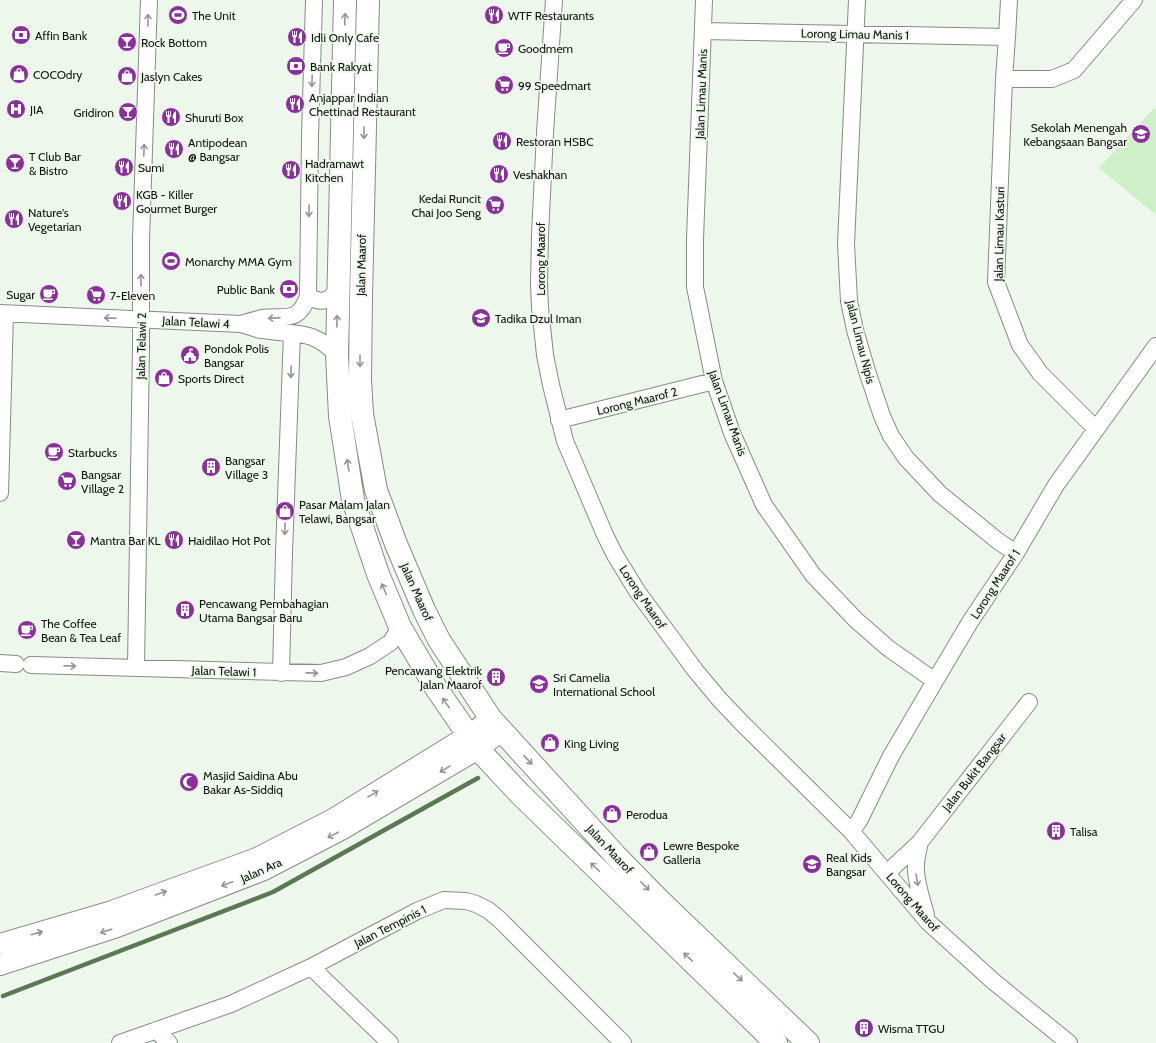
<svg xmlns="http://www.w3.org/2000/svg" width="1156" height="1043" font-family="Cabin,sans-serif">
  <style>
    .green { fill: #ceefc8 }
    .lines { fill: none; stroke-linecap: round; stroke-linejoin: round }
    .stream { stroke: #5a7853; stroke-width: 4.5 }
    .minor-casing { stroke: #848d82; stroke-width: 18 }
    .tertiary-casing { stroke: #848d82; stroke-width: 22 }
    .secondary-casing { stroke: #848d82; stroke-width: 24 }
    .minor { stroke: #fff; stroke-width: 16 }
    .tertiary { stroke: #fff; stroke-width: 20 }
    .secondary { stroke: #fff; stroke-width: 22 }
    .oneway { stroke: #949593 }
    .labels { text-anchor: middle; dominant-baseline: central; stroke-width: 3.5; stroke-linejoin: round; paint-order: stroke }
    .poi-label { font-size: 12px; fill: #111410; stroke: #eef7ec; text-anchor: start }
    .street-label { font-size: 12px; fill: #111410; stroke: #eef7ec }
  </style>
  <rect width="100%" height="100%" fill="#eef7ec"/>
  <!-- green -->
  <path class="green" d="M1156 106V215L1099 168Z"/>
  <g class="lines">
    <!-- stream -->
    <path class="stream" d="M3 996 273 892 478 778"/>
    <!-- minor casing -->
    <g class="minor-casing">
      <path id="minor" d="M554 0 545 133 540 235 539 284 540 307 545 355 551 385 565 441 605 535 615 555 637 591 695 670 720 700 742 723 851 831 928 922 993 981 1069 1043
        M704 0 695 239V287L714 381 732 433 764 505 813 575 856 620 888 648 935 681
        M857 0 846 244 849 301 855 330 867 371 882 416 891 436 906 458 940 494 998 541 1016 553
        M1009 0 1007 37 1004 79 996 282 1020 345 1040 373 1096 429
        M703 31 1007 37
        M1004 79H1052L1074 70 1134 0
        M308 296C321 304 330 302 338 288
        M0 313 241 324C248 326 255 329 262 330 294 336 311 327 337 355
        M241 324C248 322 255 320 262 318 286 315 298 324 308 296L310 136 314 0
        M559 420 714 381
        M0 493 5 314
        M0 663 16 664
        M31 665 321 673 346 667 370 656 391 642 400 627
        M136 668 141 347V240L149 0
        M281 673 284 553 292 333
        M851 831 859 821 891 756 935 681 970 622 1016 553 1056 485 1156 346
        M920 842C918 851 915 861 916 871 917 886 922 900 926 915
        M887 873 920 842 1029 702
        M311 967 390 1043
        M156 1030 169 1043
        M120 1043 231 1004 311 967 417 911 444 900 466 901 476 904 488 910 499 919 623 1043"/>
    </g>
    <!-- tertiary casing -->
    <g class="tertiary-casing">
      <path id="tertiary" d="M0 944 112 911 257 858 333 819 469 735 491 719
        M0 965 117 927 264 870 341 830 478 749 501 731"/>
    </g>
    <!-- secondary casing -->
    <g class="secondary-casing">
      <path id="secondary" d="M345 0 337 355 340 416 353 500 378 574 400 627 436 688 478 749 520 794 776 1043
        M368 0 361 296 360 380 362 414 376 490 396 544 424 610 439 640 491 719 617 857 658 899 808 1043"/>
    </g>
    <!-- minor -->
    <use href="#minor" class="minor"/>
    <!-- tertiary -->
    <use href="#tertiary" class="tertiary"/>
    <!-- secondary -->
    <use href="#secondary" class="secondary"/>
  </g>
  <!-- one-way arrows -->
  <defs><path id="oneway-shaft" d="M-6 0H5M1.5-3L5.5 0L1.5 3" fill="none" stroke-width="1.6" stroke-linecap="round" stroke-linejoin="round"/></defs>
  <g class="oneway">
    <use href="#oneway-shaft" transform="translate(345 19) rotate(-88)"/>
    <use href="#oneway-shaft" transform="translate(148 20) rotate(-88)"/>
    <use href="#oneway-shaft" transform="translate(312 81) rotate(92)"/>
    <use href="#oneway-shaft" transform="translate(364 133) rotate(91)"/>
    <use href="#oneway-shaft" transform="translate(144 150) rotate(-88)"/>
    <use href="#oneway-shaft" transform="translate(309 211) rotate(91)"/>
    <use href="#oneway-shaft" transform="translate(141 280) rotate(-91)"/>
    <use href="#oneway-shaft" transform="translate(110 318) rotate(-178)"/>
    <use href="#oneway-shaft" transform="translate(274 318) rotate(176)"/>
    <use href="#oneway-shaft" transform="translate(337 321) rotate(-89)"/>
    <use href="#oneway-shaft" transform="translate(360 361) rotate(90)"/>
    <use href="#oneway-shaft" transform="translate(291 372) rotate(92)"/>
    <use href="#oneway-shaft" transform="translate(348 465) rotate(-99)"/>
    <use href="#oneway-shaft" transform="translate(285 529) rotate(92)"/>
    <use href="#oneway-shaft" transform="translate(384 589) rotate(-113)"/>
    <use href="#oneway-shaft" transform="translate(70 666) rotate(2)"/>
    <use href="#oneway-shaft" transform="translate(312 673) rotate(1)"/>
    <use href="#oneway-shaft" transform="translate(446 703) rotate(-125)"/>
    <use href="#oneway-shaft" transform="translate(528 760) rotate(47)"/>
    <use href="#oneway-shaft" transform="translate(445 769) rotate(149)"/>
    <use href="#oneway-shaft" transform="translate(373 794) rotate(-32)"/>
    <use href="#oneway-shaft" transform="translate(333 835) rotate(152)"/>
    <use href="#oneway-shaft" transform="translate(595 867) rotate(-136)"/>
    <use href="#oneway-shaft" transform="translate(917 880) rotate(81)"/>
    <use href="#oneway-shaft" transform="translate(227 884) rotate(159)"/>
    <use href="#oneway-shaft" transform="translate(645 886) rotate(46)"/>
    <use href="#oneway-shaft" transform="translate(161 893) rotate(-20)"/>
    <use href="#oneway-shaft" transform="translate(106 931) rotate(162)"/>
    <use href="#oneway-shaft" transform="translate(37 933) rotate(-16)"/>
    <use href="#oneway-shaft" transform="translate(688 957) rotate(-136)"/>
    <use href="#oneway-shaft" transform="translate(738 977) rotate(43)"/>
  </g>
  <!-- icons -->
  <defs>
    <g id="stadium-disc" transform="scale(1)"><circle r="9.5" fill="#8a309c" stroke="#eef7ec"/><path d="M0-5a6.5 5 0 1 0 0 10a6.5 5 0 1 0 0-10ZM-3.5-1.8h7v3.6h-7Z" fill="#fff"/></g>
    <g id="restaurant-disc" transform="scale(1)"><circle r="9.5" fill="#8a309c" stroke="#eef7ec"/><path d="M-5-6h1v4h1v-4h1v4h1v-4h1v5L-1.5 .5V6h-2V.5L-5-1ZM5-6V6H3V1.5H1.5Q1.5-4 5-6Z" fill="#fff"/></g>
    <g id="bank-disc" transform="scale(1)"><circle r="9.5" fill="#8a309c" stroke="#eef7ec"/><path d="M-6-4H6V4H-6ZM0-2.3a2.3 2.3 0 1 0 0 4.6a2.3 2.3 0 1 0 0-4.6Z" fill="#fff"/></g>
    <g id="bar-disc" transform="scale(1)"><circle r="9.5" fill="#8a309c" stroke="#eef7ec"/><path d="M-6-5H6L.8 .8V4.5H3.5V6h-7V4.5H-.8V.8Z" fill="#fff"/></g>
    <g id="cafe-disc" transform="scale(1)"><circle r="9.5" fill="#8a309c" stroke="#eef7ec"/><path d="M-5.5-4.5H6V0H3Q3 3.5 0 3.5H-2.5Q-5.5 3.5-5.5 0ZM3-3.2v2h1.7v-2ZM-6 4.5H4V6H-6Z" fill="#fff"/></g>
    <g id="shop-disc" transform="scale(1)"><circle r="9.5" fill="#8a309c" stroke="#eef7ec"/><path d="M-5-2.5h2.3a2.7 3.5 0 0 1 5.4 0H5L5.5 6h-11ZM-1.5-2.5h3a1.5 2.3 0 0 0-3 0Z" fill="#fff"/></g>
    <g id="supermarket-disc" transform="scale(1)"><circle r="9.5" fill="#8a309c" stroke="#eef7ec"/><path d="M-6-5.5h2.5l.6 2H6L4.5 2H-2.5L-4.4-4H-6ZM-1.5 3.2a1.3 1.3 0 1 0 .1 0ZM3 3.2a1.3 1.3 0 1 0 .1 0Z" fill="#fff"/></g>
    <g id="hospital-disc" transform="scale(1)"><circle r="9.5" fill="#8a309c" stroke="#eef7ec"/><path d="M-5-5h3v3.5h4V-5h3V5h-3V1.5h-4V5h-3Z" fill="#fff"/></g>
    <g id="school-disc" transform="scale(1)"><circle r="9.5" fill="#8a309c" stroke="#eef7ec"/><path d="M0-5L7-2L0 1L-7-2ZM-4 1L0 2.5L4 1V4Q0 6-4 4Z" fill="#fff"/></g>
    <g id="civic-disc" transform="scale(1)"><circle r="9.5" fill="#8a309c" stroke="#eef7ec"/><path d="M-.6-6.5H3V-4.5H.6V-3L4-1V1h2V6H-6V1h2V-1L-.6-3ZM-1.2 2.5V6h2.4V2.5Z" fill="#fff"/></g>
    <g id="building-disc" transform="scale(1)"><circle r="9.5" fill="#8a309c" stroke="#eef7ec"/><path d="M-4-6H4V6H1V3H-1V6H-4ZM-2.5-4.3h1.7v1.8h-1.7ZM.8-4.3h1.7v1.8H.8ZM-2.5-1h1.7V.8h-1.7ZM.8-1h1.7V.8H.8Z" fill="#fff"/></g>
    <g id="mosque-disc" transform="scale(1)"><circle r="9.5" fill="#8a309c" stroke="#eef7ec"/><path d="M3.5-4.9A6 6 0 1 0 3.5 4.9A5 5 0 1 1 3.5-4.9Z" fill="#fff"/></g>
  </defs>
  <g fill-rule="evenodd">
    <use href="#stadium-disc" x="178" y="15"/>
    <use href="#restaurant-disc" x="494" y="15"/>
    <use href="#bank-disc" x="21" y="35"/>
    <use href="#restaurant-disc" x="297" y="37"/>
    <use href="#bar-disc" x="127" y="42"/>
    <use href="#cafe-disc" x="504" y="48"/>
    <use href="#bank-disc" x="296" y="66"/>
    <use href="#shop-disc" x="19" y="74"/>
    <use href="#shop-disc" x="127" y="76"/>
    <use href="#supermarket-disc" x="504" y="85"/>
    <use href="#restaurant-disc" x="295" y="104"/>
    <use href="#hospital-disc" x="16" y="109"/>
    <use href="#bar-disc" x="128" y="112"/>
    <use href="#restaurant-disc" x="171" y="117"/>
    <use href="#school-disc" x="1141" y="134"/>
    <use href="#restaurant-disc" x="502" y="141"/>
    <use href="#restaurant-disc" x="174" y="149"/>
    <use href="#bar-disc" x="15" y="163"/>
    <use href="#restaurant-disc" x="124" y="167"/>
    <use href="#restaurant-disc" x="291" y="170"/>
    <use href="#restaurant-disc" x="499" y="174"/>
    <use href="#restaurant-disc" x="122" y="201"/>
    <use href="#supermarket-disc" x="495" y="205"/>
    <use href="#restaurant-disc" x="14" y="219"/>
    <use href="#stadium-disc" x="171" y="261"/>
    <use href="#bank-disc" x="289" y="289"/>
    <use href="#cafe-disc" x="49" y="294"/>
    <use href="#supermarket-disc" x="96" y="295"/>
    <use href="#school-disc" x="481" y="318"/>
    <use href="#civic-disc" x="190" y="355"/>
    <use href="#shop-disc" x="164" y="378"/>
    <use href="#cafe-disc" x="54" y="452"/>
    <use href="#building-disc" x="211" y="467"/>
    <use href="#supermarket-disc" x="67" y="481"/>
    <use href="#shop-disc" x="285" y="511"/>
    <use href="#bar-disc" x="76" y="540"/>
    <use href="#restaurant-disc" x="174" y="540"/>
    <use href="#building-disc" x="185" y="610"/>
    <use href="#cafe-disc" x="27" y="630"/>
    <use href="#building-disc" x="496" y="677"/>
    <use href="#school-disc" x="539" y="684"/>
    <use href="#shop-disc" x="550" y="743"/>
    <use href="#mosque-disc" x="189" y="782"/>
    <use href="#shop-disc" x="612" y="814"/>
    <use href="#building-disc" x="1056" y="831"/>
    <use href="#shop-disc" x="649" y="852"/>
    <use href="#school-disc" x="812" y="864"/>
    <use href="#building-disc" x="864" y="1028"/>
  </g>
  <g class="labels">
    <!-- poi labels -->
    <g class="poi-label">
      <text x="192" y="15">The Unit</text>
      <text x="508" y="15">WTF Restaurants</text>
      <text x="35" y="35">Affin Bank</text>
      <text x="311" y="37">Idli Only Cafe</text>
      <text x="141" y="42">Rock Bottom</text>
      <text x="518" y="48">Goodmem</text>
      <text x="310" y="66">Bank Rakyat</text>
      <text x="33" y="74">COCOdry</text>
      <text x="141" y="76">Jaslyn Cakes</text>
      <text x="518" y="85">99 Speedmart</text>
      <text x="309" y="97">Anjappar Indian<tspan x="309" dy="14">Chettinad Restaurant</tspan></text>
      <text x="30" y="109">JIA</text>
      <text x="114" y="112" text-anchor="end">Gridiron</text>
      <text x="185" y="117">Shuruti Box</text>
      <text x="1127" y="127" text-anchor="end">Sekolah Menengah<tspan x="1127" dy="14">Kebangsaan Bangsar</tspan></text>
      <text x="516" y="141">Restoran HSBC</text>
      <text x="188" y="142">Antipodean<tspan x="188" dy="14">@ Bangsar</tspan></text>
      <text x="29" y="156">T Club Bar<tspan x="29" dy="14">&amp; Bistro</tspan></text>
      <text x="305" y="163">Hadramawt<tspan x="305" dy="14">Kitchen</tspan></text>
      <text x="138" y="167">Sumi</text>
      <text x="513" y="174">Veshakhan</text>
      <text x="136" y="194">KGB - Killer<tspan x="136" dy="14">Gourmet Burger</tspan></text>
      <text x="481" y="198" text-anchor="end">Kedai Runcit<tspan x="481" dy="14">Chai Joo Seng</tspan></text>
      <text x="28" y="212">Nature's<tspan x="28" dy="14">Vegetarian</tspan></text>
      <text x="185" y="261">Monarchy MMA Gym</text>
      <text x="275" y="289" text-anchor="end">Public Bank</text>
      <text x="35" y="294" text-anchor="end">Sugar</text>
      <text x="110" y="295">7-Eleven</text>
      <text x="495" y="318">Tadika Dzul Iman</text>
      <text x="204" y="348">Pondok Polis<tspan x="204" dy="14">Bangsar</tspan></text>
      <text x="178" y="378">Sports Direct</text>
      <text x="68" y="452">Starbucks</text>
      <text x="225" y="460">Bangsar<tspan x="225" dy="14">Village 3</tspan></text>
      <text x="81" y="474">Bangsar<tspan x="81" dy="14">Village 2</tspan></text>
      <text x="299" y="504">Pasar Malam Jalan<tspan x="299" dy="14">Telawi, Bangsar</tspan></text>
      <text x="90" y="540">Mantra Bar KL</text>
      <text x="188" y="540">Haidilao Hot Pot</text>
      <text x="199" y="603">Pencawang Pembahagian<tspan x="199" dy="14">Utama Bangsar Baru</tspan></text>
      <text x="41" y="623">The Coffee<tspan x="41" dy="14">Bean &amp; Tea Leaf</tspan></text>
      <text x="482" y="670" text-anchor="end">Pencawang Elektrik<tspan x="482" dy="14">Jalan Maarof</tspan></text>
      <text x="553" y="677">Sri Camelia<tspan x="553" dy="14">International School</tspan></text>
      <text x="564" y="743">King Living</text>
      <text x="203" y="775">Masjid Saidina Abu<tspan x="203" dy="14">Bakar As-Siddiq</tspan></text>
      <text x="626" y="814">Perodua</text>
      <text x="1070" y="831">Talisa</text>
      <text x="663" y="845">Lewre Bespoke<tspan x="663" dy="14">Galleria</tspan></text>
      <text x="826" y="857">Real Kids<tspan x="826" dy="14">Bangsar</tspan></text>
      <text x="878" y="1028">Wisma TTGU</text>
    </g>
    <!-- street labels -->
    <g class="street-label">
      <text transform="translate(855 34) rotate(1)">Lorong Limau Manis 1</text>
      <text transform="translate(701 94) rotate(-88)">Jalan Limau Manis</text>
      <text transform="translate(999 234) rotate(-89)">Jalan Limau Kasturi</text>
      <text transform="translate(540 259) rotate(-90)">Lorong Maarof</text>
      <text transform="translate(361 265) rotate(-89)">Jalan Maarof</text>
      <text transform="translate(196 322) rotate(3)">Jalan Telawi 4</text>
      <text transform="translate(861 342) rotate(76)">Jalan Limau Nipis</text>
      <text transform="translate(141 346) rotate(-89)">Jalan Telawi 2</text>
      <text transform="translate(637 401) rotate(-14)">Lorong Maarof 2</text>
      <text transform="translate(728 413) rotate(70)">Jalan Limau Manis</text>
      <text transform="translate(995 584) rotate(-57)">Lorong Maarof 1</text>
      <text transform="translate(417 592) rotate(66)">Jalan Maarof</text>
      <text transform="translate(643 597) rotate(56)">Lorong Maarof</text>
      <text transform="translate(224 671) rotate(2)">Jalan Telawi 1</text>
      <text transform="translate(974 772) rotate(-52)">Jalan Bukit Bangsar</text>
      <text transform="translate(610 849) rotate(47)">Jalan Maarof</text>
      <text transform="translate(261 870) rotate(-24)">Jalan Ara</text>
      <text transform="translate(913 902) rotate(49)">Lorong Maarof</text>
      <text transform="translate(390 926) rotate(-27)">Jalan Tempinis 1</text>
    </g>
  </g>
</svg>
